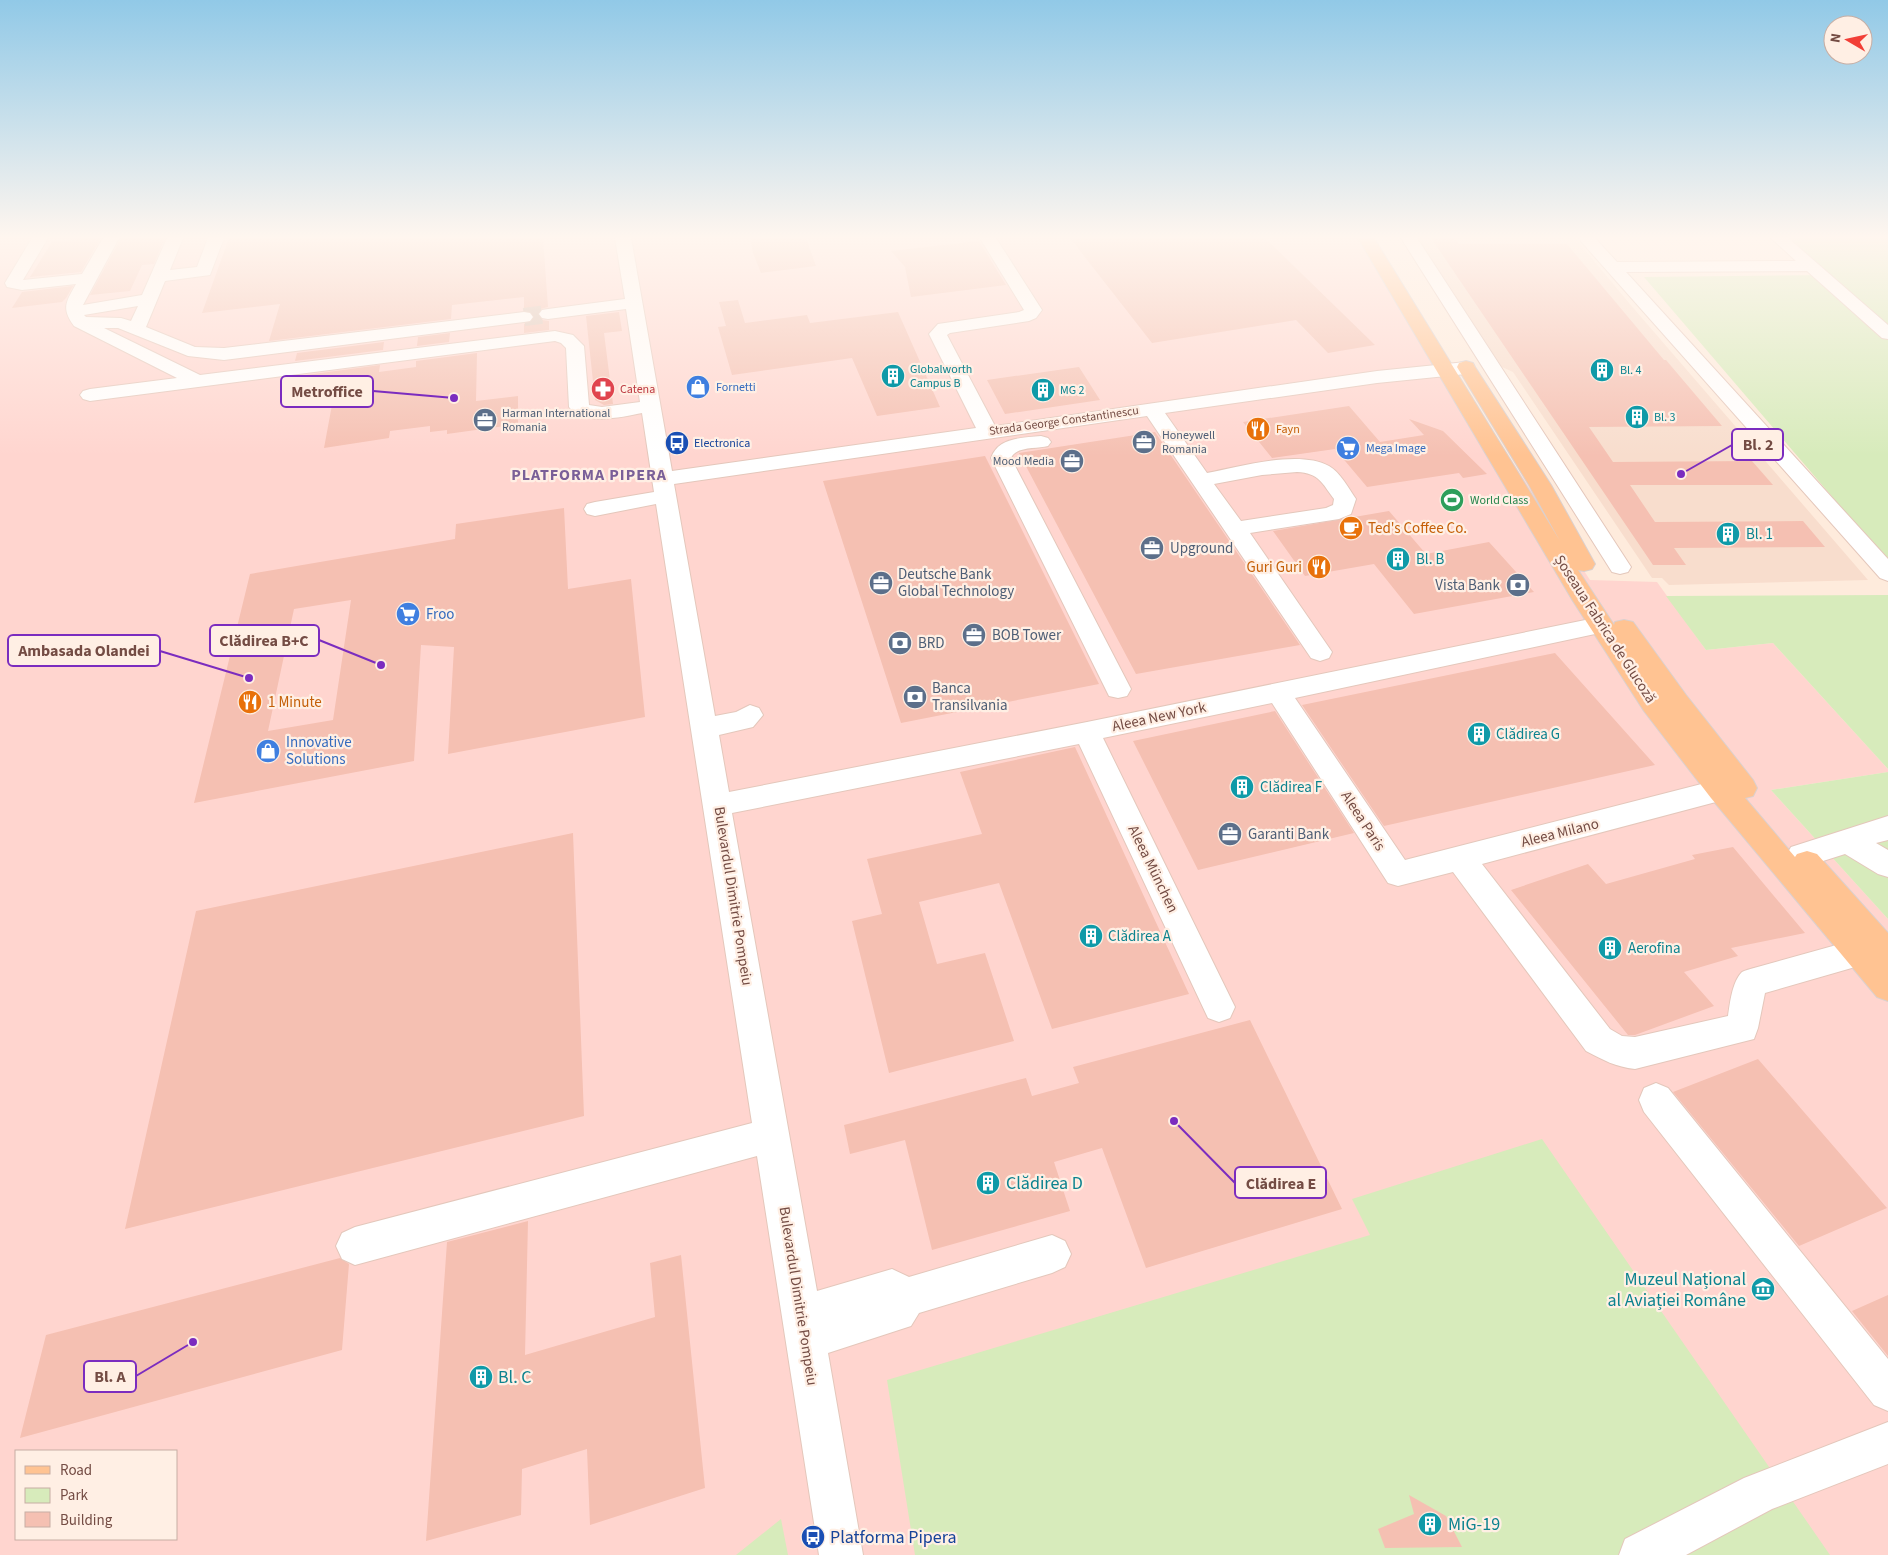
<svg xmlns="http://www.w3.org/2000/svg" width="1888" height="1555" font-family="'Source Sans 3',sans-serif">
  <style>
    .residential { fill: #f8ddcd }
    .commercial { fill: #ffd5cf; fill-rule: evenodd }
    .green { fill: #d7ebbb }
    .building { fill: #f5c0b2; fill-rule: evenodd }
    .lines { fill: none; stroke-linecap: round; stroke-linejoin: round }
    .minor-tunnel { stroke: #dcc3b6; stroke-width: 18; stroke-dasharray: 18 9; stroke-linecap: butt }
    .minor-casing { stroke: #e4c7bb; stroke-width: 2 }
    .major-casing { stroke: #dbd0ce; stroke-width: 2 }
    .minor { fill: #fff; fill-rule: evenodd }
    .major { fill: #ffc392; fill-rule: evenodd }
    .labels { text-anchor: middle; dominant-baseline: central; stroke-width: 4.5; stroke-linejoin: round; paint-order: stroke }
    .far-culture-label { font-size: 12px; fill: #0d838f; stroke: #ffefe4; text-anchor: start }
    .far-shop-label { font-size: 12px; fill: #366cbe; stroke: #ffefe4; text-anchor: start }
    .far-health-label { font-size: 12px; fill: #be3a42; stroke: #ffefe4; text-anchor: start }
    .far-service-label { font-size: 12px; fill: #4e5e75; stroke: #ffefe4; text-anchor: start }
    .far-street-label { font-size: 12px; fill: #744c44; stroke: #ffefe4 }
    .far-food-label { font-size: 12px; fill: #c56008; stroke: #ffefe4; text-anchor: start }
    .far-transit-label { font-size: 12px; fill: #164399; stroke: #ffefe4; text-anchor: start }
    .far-leisure-label { font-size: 12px; fill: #27864d; stroke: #ffefe4; text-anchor: start }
    .food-label { font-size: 15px; fill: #c56008; stroke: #ffefe4; text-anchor: start }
    .culture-label { font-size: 15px; fill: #0d838f; stroke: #ffefe4; text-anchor: start }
    .service-label { font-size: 15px; fill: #4e5e75; stroke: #ffefe4; text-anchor: start }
    .shop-label { font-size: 15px; fill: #366cbe; stroke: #ffefe4; text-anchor: start }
    .street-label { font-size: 15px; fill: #744c44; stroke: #ffefe4 }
    .far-district-label { font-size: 16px; font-weight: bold; letter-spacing: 1px; fill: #7a5f98; stroke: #ffefe4 }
    .near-culture-label { font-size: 18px; fill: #0d838f; stroke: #ffefe4; text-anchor: start }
    .near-transit-label { font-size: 18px; fill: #164399; stroke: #ffefe4; text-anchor: start }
    .leader { fill: none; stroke: #7b2cbf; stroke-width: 2 }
    .callout-dot { fill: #7b2cbf; stroke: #ffefe4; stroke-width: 2 }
    .callout { fill: #ffefe4; stroke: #7b2cbf; stroke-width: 2 }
    .callout-label { font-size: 16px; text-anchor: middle; font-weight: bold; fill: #744c44 }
  </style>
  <rect width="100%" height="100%" fill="#feebdc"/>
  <!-- residential -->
  <path class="residential" d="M1416 238H1575L1629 303 1868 580 1669 585 1662 578H1652L1513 372 1502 367Z"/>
  <!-- commercial -->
  <path class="commercial" d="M0 238H1372L1460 382 1590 580 1657 582 1706 650 1773 643 1888 769V772L1771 790 1888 919V1555H0ZM16 1451H176V1539H16Z"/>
  <!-- green -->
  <path class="green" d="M1789 238H1888V562L1644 277 1831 275Z
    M1888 595V769L1773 643 1706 650 1666 596Z
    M1888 772V919L1771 790Z
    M1542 1139 1830 1555H915L887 1380 1370 1235 1352 1199Z
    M781 1519 788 1555H736Z"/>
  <!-- building -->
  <path class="building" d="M89 238H101L81 272 30 277 52 242Z
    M121 238H165L154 264 142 265 130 291 90 295Z
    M229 238H543L548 307 540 309 537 314 542 320 549 321V330L524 333V324L532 322 535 317 532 312 524 310V297L452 305 451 319 269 341 280 304 202 313Z
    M750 238H806L816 266 761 273 753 253Z
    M1070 238H1265L1375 345 1328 353 1296 320 1152 343Z
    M1431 238H1454L1459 244H1567L1664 360H1666L1722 426 1589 427 1613 462 1752 461 1773 485H1630L1655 522 1803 521 1825 547 1674 548 1686 565H1653Z
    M979 241 1006 285 911 297 905 267 891 251Z
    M73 286 66 298 62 302 12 308 22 292Z
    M738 300 745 323 807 315 810 323 898 312 940 407 877 416 852 358 732 375 718 327 726 326 719 302Z
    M619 312 622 331 604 333 613 404 604 405 595 400 586 316Z
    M450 333 449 342 417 346 418 337Z
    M384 342 383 350 295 361 297 353Z
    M477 353 476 401 518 396V424L447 434V430L430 432V426L390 431 389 438 324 448 334 394 286 400 291 377 380 365 379 372 416 367V361Z
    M1079 367 1100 400 1005 414 987 380Z
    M1349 406 1380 442 1424 435 1409 419 1443 431 1487 474 1463 478 1459 473 1367 487 1335 449 1272 458 1243 422Z
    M1155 432 1300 645 1136 674 1019 453Z
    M985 456 1099 684 901 723 823 481Z
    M564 508 568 589 631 579 645 717 448 754 454 647 421 645 414 761 194 803 250 574 455 539 456 524ZM351 600 333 720 268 731 294 609Z
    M1389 511 1426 554 1489 542 1534 592 1414 614 1374 564 1305 576 1273 531Z
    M1555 653 1655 765 1384 826 1302 705Z
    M1275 711 1354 833 1198 870 1133 741Z
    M1075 747 1189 994 1052 1029 999 883 919 902 937 964 985 953 1014 1041 889 1073 852 921 882 914 867 859 982 834 960 772Z
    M573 833 584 1116 125 1229 196 911Z
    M1733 847 1805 933 1731 948 1738 956 1684 972 1714 1006 1635 1035H1628L1511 890 1588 864 1606 884 1695 859 1692 855Z
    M1250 1020 1342 1209 1146 1268 1102 1148 1054 1162 1070 1211 932 1250 905 1140 850 1154 844 1125 1026 1078 1032 1096 1079 1083 1073 1067Z
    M1758 1059 1887 1208 1799 1246 1673 1092Z
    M528 1221 525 1355 655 1317 650 1263 681 1255 705 1488 590 1525 587 1449 522 1469 521 1515 426 1541 447 1242Z
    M340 1258 349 1264 342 1350 20 1438 46 1335Z
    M1888 1295V1356L1852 1311Z
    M1409 1495 1446 1516 1462 1547 1385 1548 1378 1529 1414 1514Z"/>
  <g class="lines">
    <!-- minor-tunnel -->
    <path class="minor-tunnel" d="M524 317 548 314"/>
    <!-- minor casing -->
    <g class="minor-casing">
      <path id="minor" d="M32 238H48L23 280 82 274 103 238H119L83 305 142 295 167 238H183L170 270 197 267 208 238H224L210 275 165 281 146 327 195 347 224 348 524 312 530 313 533 317 530 321 524 322 224 360 188 356 118 328H104L200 375 555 331 573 335 584 346 589 405 602 407 640 402 626 309 548 319 542 318 539 314 542 310 548 309 625 299 615 238H631L672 471 976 428 929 334 938 324 1019 312 1024 310 980 238H996L1042 310 1036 318 1029 321 950 333 947 335 995 426 1377 371 1466 362 1473 364 1475 368 1473 372 1466 374 1377 383 1165 413 1207 473C1239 467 1299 449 1329 466 1340 472 1349 489 1356 499L1351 514 1339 519 1250 533 1332 652 1329 658 1320 661 1311 658 1147 416 674 484 715 716 736 712 750 705 759 708 763 715 753 727 719 735 729 792 1087 722 1600 617 1609 619 1612 625 1609 631 1295 698 1405 860 1721 779 1731 782 1735 790 1731 798 1482 864 1610 1029 1622 1036 1635 1037 1728 1016C1730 1003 1732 982 1742 972 1745 970 1751 969 1754 968L1858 939 1869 943 1874 953 1869 963 1765 993 1758 1028 1754 1039 1635 1069C1616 1067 1603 1060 1586 1051L1453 872 1398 886 1388 883 1272 703 1103 738 1235 1007 1230 1018 1219 1022 1208 1018 1079 744 732 813 817 1291 892 1269 909 1277 1052 1235 1065 1241 1071 1254 1065 1267 1052 1273 919 1313 911 1326 828 1353 863 1555H819L757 1156 355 1265 342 1259 336 1246 342 1233 355 1227 752 1123 656 504 595 516 587 514 584 509 587 504 595 502 654 492 642 413C623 417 582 426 569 407L566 348 561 343 555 341 90 401 83 399 80 395 83 391 90 389 177 378 74 326C61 308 66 302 76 284L22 290 7 287 5 283ZM138 306 131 321 121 318 86 317 84 315ZM1297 472C1319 473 1322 483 1334 499L1333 505 1326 508 1241 521 1214 484 1262 475Z
        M1401 238H1417L1631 567 1628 572 1620 574 1612 572Z
        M1578 238H1595L1617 262 1796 261 1771 238H1788L1888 325V339L1882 338 1807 271 1626 272 1888 559V581L1880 578Z
        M1041 436 1048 438 1051 442 1048 446C1037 449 1016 446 1011 458L1131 689 1127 696 1118 698 1109 696 991 458C998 437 1022 438 1041 436Z
        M1888 816V840L1876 843 1888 850V877L1878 874 1845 854 1801 868 1791 865 1786 856 1791 847Z
        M1656 1083 1668 1088 1888 1359V1411L1874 1405 1644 1112 1639 1100 1644 1088Z
        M1888 1422V1464L1772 1509 1686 1555H1619L1625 1539 1744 1478Z"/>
    </g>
    <!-- major casing -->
    <g class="major-casing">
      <path id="major" d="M1358 238H1374L1560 541 1529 485 1457 367 1459 363 1466 361 1473 363 1475 367 1551 485 1595 564 1592 569 1584 571 1578 570 1614 625 1615 622 1624 620 1633 622 1686 695 1753 780 1757 788 1753 796 1745 798 1795 857 1797 854 1807 851 1817 854 1888 933V1001L1877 997 1711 798 1644 711 1573 601Z"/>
    </g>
    <!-- minor -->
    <use href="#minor" class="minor"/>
    <!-- major -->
    <use href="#major" class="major"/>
  </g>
  <!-- sky -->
  <linearGradient id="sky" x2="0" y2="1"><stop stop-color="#91c9e7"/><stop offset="0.52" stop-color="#fff6ef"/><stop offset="1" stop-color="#fff6ef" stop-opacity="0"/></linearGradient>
  <rect width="1888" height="456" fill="url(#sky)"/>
  <!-- icons -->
  <defs>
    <g id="building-disc" transform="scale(1.25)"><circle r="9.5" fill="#0f9aa8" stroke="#ffefe4"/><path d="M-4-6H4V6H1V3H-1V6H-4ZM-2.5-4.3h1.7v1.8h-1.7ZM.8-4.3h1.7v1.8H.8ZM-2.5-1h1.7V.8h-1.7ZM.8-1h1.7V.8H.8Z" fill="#fff"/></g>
    <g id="shop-disc" transform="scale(1.25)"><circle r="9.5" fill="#3f7fe0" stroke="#ffefe4"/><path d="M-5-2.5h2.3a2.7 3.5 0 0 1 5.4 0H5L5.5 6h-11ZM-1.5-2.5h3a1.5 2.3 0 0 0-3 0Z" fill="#fff"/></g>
    <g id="pharmacy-disc" transform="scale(1.25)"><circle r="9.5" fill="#e0444e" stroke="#ffefe4"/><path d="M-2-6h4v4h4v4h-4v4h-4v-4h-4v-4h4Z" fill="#fff"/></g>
    <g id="office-disc" transform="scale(1.25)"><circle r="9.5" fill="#5c6f8a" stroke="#ffefe4"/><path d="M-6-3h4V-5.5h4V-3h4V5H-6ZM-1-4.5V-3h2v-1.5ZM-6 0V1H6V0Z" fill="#fff"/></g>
    <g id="restaurant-disc" transform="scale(1.25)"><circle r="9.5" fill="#e8710a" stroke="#ffefe4"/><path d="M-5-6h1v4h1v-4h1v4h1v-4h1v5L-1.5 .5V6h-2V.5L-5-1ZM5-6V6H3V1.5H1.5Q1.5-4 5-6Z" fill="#fff"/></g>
    <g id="bus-disc" transform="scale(1.25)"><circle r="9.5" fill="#1a4fb4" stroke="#ffefe4"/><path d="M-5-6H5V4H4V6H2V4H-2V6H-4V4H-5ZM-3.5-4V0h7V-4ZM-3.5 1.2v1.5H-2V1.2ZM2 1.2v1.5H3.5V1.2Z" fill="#fff"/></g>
    <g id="supermarket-disc" transform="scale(1.25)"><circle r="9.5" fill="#3f7fe0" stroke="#ffefe4"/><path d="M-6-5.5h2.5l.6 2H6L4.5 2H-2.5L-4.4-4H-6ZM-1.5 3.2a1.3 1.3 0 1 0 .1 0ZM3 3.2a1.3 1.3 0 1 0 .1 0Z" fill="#fff"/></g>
    <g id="stadium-disc" transform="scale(1.25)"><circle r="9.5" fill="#2e9e5b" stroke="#ffefe4"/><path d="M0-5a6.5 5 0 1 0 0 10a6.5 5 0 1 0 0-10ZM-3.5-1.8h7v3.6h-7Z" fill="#fff"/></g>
    <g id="cafe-disc" transform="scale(1.25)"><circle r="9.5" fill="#e8710a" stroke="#ffefe4"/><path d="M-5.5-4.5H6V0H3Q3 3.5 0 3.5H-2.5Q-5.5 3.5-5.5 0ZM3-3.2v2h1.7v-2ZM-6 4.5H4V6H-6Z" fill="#fff"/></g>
    <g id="bank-disc" transform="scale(1.25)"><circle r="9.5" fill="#5c6f8a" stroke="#ffefe4"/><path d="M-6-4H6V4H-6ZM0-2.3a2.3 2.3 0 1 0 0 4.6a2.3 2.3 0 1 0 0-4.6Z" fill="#fff"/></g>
    <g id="museum-disc" transform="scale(1.25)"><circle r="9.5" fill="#0f9aa8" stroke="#ffefe4"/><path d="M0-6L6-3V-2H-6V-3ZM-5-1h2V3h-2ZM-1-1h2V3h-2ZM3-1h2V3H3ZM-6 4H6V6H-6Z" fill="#fff"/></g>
  </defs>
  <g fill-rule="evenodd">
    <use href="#building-disc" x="1602" y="370"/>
    <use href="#building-disc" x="893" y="376"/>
    <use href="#shop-disc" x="698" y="387"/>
    <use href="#pharmacy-disc" x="603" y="389"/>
    <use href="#building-disc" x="1043" y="390"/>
    <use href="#building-disc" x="1637" y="417"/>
    <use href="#office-disc" x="485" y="420"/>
    <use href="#restaurant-disc" x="1258" y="429"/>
    <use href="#office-disc" x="1144" y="442"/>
    <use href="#bus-disc" x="677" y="443"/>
    <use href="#supermarket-disc" x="1348" y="448"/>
    <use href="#office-disc" x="1072" y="461"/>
    <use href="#stadium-disc" x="1452" y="500"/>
    <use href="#cafe-disc" x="1351" y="528"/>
    <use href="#building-disc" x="1728" y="534"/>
    <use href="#office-disc" x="1152" y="548"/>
    <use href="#building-disc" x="1398" y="559"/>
    <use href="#restaurant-disc" x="1319" y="567"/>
    <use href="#office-disc" x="881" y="583"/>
    <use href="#bank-disc" x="1518" y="585"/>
    <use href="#supermarket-disc" x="408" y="614"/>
    <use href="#office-disc" x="974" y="635"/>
    <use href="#bank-disc" x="900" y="643"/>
    <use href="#bank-disc" x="915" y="697"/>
    <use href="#restaurant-disc" x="250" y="702"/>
    <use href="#building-disc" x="1479" y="734"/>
    <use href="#shop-disc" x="268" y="751"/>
    <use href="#building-disc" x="1242" y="787"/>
    <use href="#office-disc" x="1230" y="834"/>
    <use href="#building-disc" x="1091" y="936"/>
    <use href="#building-disc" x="1610" y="948"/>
    <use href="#building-disc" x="988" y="1183"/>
    <use href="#museum-disc" x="1763" y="1289"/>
    <use href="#building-disc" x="481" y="1377"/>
    <use href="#building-disc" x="1430" y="1524"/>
    <use href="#bus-disc" x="813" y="1537"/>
  </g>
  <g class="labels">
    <!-- far-culture labels -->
    <g class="far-culture-label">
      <text x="910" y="369">Globalworth<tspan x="910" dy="14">Campus B</tspan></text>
      <text x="1620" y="370">Bl. 4</text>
      <text x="1060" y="390">MG 2</text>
      <text x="1654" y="417">Bl. 3</text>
    </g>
    <!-- far-shop labels -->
    <g class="far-shop-label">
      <text x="716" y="387">Fornetti</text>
      <text x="1366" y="448">Mega Image</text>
    </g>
    <!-- far-health labels -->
    <g class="far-health-label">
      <text x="620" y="389">Catena</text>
    </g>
    <!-- far-service labels -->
    <g class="far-service-label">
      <text x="502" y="413">Harman International<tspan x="502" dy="14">Romania</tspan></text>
      <text x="1162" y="435">Honeywell<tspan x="1162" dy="14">Romania</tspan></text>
      <text x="1054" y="461" text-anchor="end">Mood Media</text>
    </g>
    <!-- far-street labels -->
    <g class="far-street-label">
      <text transform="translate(1064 421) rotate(-8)">Strada George Constantinescu</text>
    </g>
    <!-- far-food labels -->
    <g class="far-food-label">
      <text x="1276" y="429">Fayn</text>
    </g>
    <!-- far-transit labels -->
    <g class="far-transit-label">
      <text x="694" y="443">Electronica</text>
    </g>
    <!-- far-leisure labels -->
    <g class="far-leisure-label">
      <text x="1470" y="500">World Class</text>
    </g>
    <!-- food labels -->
    <g class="food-label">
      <text x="1368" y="528">Ted's Coffee Co.</text>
      <text x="1302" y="567" text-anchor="end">Guri Guri</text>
      <text x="268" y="702">1 Minute</text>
    </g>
    <!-- culture labels -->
    <g class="culture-label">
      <text x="1746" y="534">Bl. 1</text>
      <text x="1416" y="559">Bl. B</text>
      <text x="1496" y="734">Clădirea G</text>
      <text x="1260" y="787">Clădirea F</text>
      <text x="1108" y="936">Clădirea A</text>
      <text x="1628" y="948">Aerofina</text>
    </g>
    <!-- service labels -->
    <g class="service-label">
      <text x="1170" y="548">Upground</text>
      <text x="898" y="574">Deutsche Bank<tspan x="898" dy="17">Global Technology</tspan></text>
      <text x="1500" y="585" text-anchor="end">Vista Bank</text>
      <text x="992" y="635">BOB Tower</text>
      <text x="918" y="643">BRD</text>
      <text x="932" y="688">Banca<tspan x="932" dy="17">Transilvania</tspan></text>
      <text x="1248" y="834">Garanti Bank</text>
    </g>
    <!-- shop labels -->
    <g class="shop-label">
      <text x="426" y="614">Froo</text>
      <text x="286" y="742">Innovative<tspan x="286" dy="17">Solutions</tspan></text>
    </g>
    <!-- street labels -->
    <g class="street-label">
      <text transform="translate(1605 629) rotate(57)">Șoseaua Fabrica de Glucoză</text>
      <text transform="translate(1159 717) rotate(-12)">Aleea New York</text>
      <text transform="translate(1363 821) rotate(57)">Aleea Paris</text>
      <text transform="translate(1560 833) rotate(-14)">Aleea Milano</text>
      <text transform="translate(1153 869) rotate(64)">Aleea München</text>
      <text transform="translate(733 896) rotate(81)">Bulevardul Dimitrie Pompeiu</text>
      <text transform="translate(798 1296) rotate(81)">Bulevardul Dimitrie Pompeiu</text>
    </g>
    <!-- far-district labels -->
    <g class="far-district-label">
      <text x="589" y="475">PLATFORMA PIPERA</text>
    </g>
    <!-- near-culture labels -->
    <g class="near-culture-label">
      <text x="1006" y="1183">Clădirea D</text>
      <text x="1746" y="1279" text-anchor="end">Muzeul Național<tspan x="1746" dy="21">al Aviației Române</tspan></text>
      <text x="498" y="1377">Bl. C</text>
      <text x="1448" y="1524">MiG-19</text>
    </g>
    <!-- near-transit labels -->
    <g class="near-transit-label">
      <text x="830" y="1537">Platforma Pipera</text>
    </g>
  </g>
  <!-- callouts -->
  <path class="leader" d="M454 398L373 391M1681 474L1732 445M381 665L319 640M249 678L160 651M1174 1121L1235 1183M193 1342L136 1376"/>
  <g class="callout-dot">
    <circle cx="454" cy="398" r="5"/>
    <circle cx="1681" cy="474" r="5"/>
    <circle cx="381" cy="665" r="5"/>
    <circle cx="249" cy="678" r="5"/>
    <circle cx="1174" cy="1121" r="5"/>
    <circle cx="193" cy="1342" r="5"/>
  </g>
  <g class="callout">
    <rect x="281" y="376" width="92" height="31" rx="5"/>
    <rect x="1732" y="429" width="51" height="31" rx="5"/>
    <rect x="210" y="625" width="109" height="31" rx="5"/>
    <rect x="8" y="635" width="152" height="31" rx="5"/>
    <rect x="1235" y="1167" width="91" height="31" rx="5"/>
    <rect x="84" y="1361" width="52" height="31" rx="5"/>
  </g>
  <g class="callout-label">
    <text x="327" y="397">Metroffice</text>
    <text x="1758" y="450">Bl. 2</text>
    <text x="264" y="646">Clădirea B+C</text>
    <text x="84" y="656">Ambasada Olandei</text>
    <text x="1281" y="1189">Clădirea E</text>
    <text x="110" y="1382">Bl. A</text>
  </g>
  <!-- legend -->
  <rect x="15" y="1450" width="162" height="90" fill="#ffefe4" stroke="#c7aea4"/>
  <rect x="25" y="1466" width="25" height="8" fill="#ffc392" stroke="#c7aea4"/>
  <text x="60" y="1475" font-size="15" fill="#744c44">Road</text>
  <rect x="25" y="1488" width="25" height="15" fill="#d7ebbb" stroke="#c7aea4"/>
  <text x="60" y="1500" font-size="15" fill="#744c44">Park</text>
  <rect x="25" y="1512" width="25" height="15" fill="#f5c0b2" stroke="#c7aea4"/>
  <text x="60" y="1525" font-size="15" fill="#744c44">Building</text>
  <!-- north arrow -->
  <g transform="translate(1848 40) rotate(279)"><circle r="24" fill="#ffefe4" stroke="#c7aea4"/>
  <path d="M0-4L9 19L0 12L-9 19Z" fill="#f23f37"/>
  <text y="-8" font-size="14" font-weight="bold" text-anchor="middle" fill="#744c44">N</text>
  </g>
</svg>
